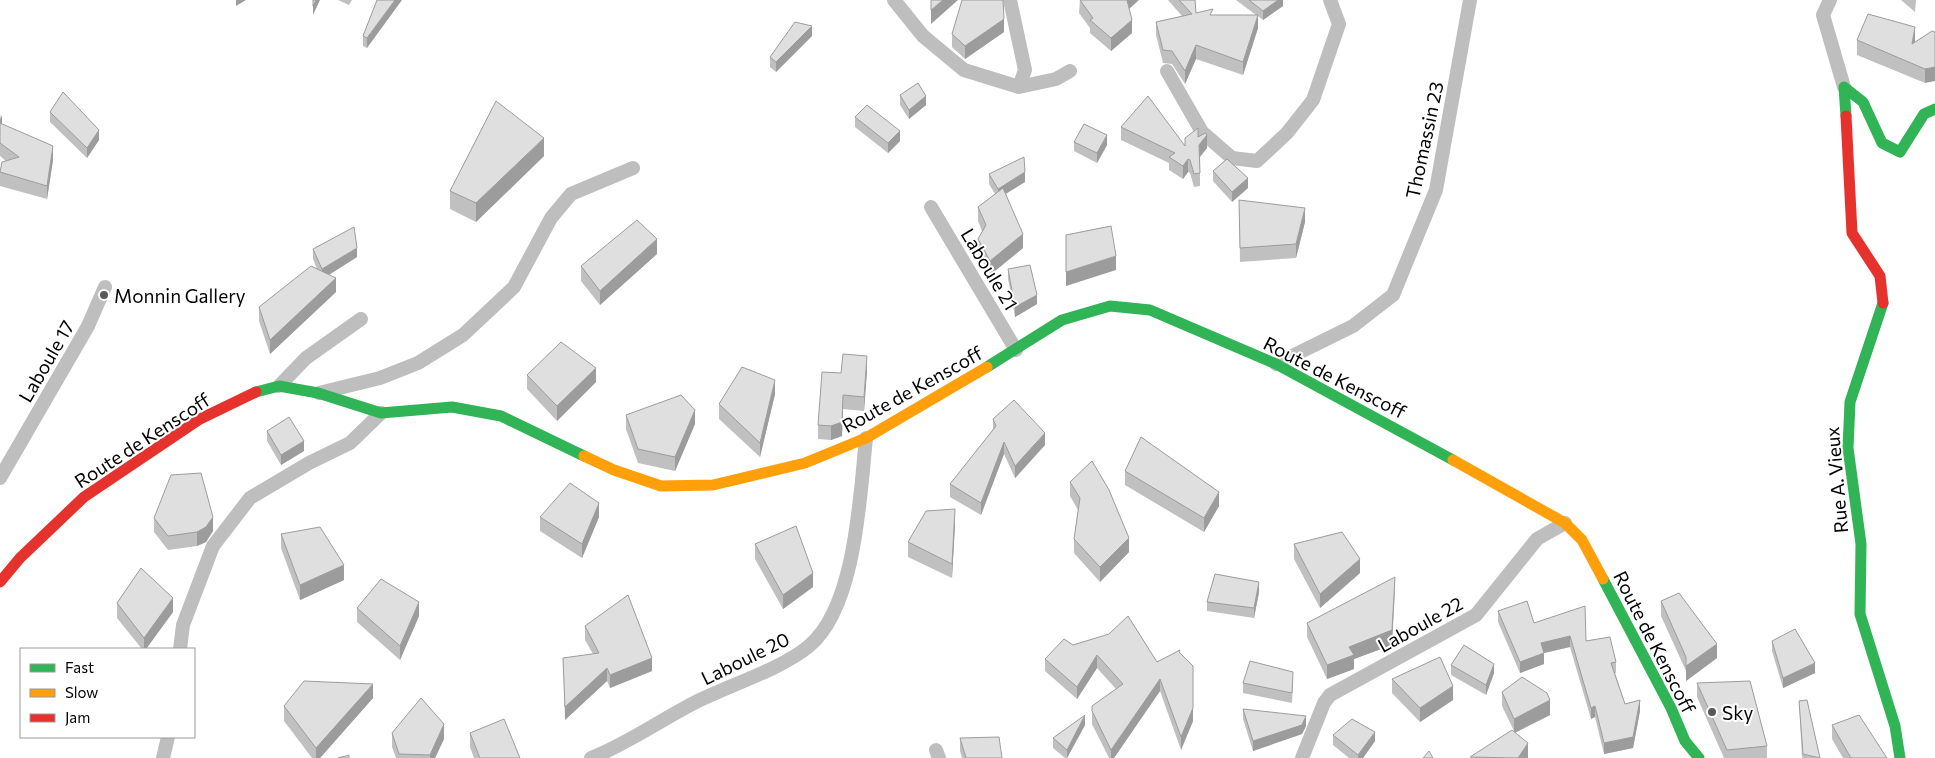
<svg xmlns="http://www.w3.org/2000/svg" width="1935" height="758" font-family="Commissioner,sans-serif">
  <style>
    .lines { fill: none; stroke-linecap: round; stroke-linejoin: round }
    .street { stroke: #bebebe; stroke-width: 14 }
    .fast { stroke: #30b455; stroke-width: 11 }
    .slow { stroke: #ff9f0a; stroke-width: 11 }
    .jam { stroke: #e5322d; stroke-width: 11 }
    .wall { fill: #c0c0c0 }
    .shaded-wall { fill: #9c9c9c }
    .building { fill: #dfdfdf; stroke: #9c9c9c }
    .poi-dot { fill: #595959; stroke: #fff; stroke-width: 2 }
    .labels { text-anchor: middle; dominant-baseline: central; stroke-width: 4; stroke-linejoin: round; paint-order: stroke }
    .street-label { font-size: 19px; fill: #000; stroke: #fff }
    .poi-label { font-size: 19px; fill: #000; stroke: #fff; text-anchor: start }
  </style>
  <rect width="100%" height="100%" fill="#fff"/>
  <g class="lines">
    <!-- street -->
    <path class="street" d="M894 0 923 36 964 70 1019 87 1056 79 1070 71
      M1010 0 1025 70 1019 87
      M1830 0 1823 15 1844 87
      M1167 71 1202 132 1232 158 1257 161 1287 133 1313 100 1339 24 1330 0
      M931 207 1016 350
      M1276 364 1353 326 1393 295 1436 190 1470 0
      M279 386 306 358 361 319
      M319 393 380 378 418 363 463 335 514 287 551 218 571 194 633 168
      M0 478 88 326 105 287
      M180 649 183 625 213 546 250 498 309 463 350 443 381 413
      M936 750 939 758
      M163 758 168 737
      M591 758C627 744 659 721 694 703 727 686 782 669 809 646 856 607 860 495 866 438
      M1302 758 1324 703 1330 695 1476 615 1537 539 1565 523"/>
    <!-- fast -->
    <path class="fast" d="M1846 116 1844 87 1863 102 1882 143 1900 152 1924 114 1935 109
      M1883 303 1850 402 1848 448 1861 544 1860 614 1895 726 1900 758
      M987 367 1062 320 1110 306 1150 310 1276 364 1453 460
      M256 392 279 386 318 393 381 413 452 407 501 416 584 456
      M1603 579 1671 708 1685 741 1699 758"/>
    <!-- slow -->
    <path class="slow" d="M584 456 614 470 661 486 713 485 805 463 866 438 987 367
      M1453 460 1565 523 1582 540 1603 579"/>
    <!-- jam -->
    <path class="jam" d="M1846 116 1852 233 1880 276 1883 303
      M0 582 20 558 84 497 200 419 256 392"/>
  </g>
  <!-- wall -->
  <path class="wall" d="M338 0H352L349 5Z
    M377 0 367 48 363 46V36Z
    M1080 0 1129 9 1132 33 1111 51 1090 33V28L1079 13Z
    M1168 0H1195L1196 13 1213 15H1256L1236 0H1283V6L1263 20 1258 16V28L1243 75 1196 59 1185 84 1172 64 1163 63 1156 35V22L1182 16Z
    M1901 0H1916L1915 12Z
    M1932 31 1925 83 1857 55V40L1915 42Z
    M1004 32 965 59 952 47V34Z
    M812 36 776 72 770 67V57Z
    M900 95 926 105 909 119 900 105Z
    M50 112 99 140 87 158 50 122Z
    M0 114 2 124 53 160 47 199 0 186V171L6 161 0 156Z
    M855 117 900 141 888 153 855 127Z
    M1121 127 1185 145V138L1198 137 1207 148 1200 157V186L1194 187 1190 173 1188 172 1183 179 1169 170V163L1121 140Z
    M1074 142 1107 145 1097 163 1074 151Z
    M544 156 476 222 450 209V191Z
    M1213 171 1248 188 1232 202 1213 181Z
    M989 174 1025 182 1006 194 1023 248 990 275 978 253V239L982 231 978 221V207L995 194 989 184Z
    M1239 200 1305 222 1296 258 1240 262Z
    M313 249 357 257 329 275 336 292 270 354 259 321V307L317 269 313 259Z
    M657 254 600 305 581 281V266Z
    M1008 269 1037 304 1015 317 1008 279Z
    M867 371 864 411 843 409 842 436 831 440 818 439V425L841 373Z
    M527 375 596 382 557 421 527 389Z
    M775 394 760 457 719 419V404Z
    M626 415 695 424 675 471 638 463 626 429Z
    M993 419 1045 445 1015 478 1004 454 981 515 950 497V484L993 430Z
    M267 431 304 451 281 465 267 441Z
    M1125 471 1219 506 1204 532 1125 485Z
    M1070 482 1129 552 1100 582 1074 553V539L1078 510 1070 496Z
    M540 517H599L582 558 540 531Z
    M154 518 213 531 206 542 197 546 168 550 154 532Z
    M955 524 952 578 908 557V542Z
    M281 534 344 580 300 600 281 548Z
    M755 544 813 587 783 609 755 559Z
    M1294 544 1360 573 1320 608 1294 559Z
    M1395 591 1392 645 1354 659V669L1327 679 1307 637V623Z
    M1259 592 1254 618 1207 611V602Z
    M1661 601 1717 658 1686 681V671L1661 616Z
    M117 603 173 612 146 649H142L117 618Z
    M357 608 419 616 400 660 357 622Z
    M1498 611 1534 623 1586 641 1616 662V673H1615L1625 704 1640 711 1633 748 1604 754 1595 717 1591 719 1570 647 1544 653V664L1520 673 1498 622Z
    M585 626 652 671 610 688 607 681 565 720 563 658 593 654 585 640Z
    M1772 641 1815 673 1783 688 1772 651Z
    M1073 645 1157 662 1180 653 1193 721 1181 750 1160 691 1114 758H1109L1092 724V706L1116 689 1097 668 1077 699 1045 671V659Z
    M1451 665 1494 673 1486 695 1451 675Z
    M1392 679 1453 700 1420 722 1392 693Z
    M1293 682 1292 703 1243 693V683Z
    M1697 683 1767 746V758H1724L1697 697Z
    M1502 692 1550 715 1515 733 1528 757V758H1470L1514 731 1502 706Z
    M373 698 320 758H312L284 721V706Z
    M1807 700 1820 758H1802L1799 701Z
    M1243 709 1306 726 1302 734 1253 751 1243 719Z
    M1085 725 1067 758H1065L1053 748V738Z
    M1832 725 1887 758H1843L1832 739Z
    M392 733 444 739 435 758H396L392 747Z
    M470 733 520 758H474L470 747Z
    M1333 735 1375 741 1363 758H1349L1333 745Z
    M960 738 1002 758H962L960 751Z"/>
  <!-- shaded-wall -->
  <path class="shaded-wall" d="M236 0H246L236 6Z
    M316 0H320L313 15V6Z
    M395 0H402L367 48V38Z
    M943 0H958L931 24V10Z
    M1127 0H1139L1127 11Z
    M1278 0H1283V6L1263 20V11Z
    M1258 15V28L1243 75V62Z
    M1004 19V32L965 59V46Z
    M1132 20V33L1111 51V38Z
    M812 26V36L776 72V62Z
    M1915 27V41L1912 58V44Z
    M1196 45V59L1185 84V71Z
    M1935 67V81L1925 83V69Z
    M926 96V105L909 119V110Z
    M2 115V128L0 134V120Z
    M99 130V140L87 158V148Z
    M900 131V141L888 153V143Z
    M1107 135V145L1097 163V153Z
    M1207 135V148L1199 158V145Z
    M544 138V156L476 222V203Z
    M53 146V160L47 199V186Z
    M1188 159V172L1183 179V166Z
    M1025 172V182L998 198V189Z
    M1248 178V188L1232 202V192Z
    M1305 208V222L1296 258V244Z
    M1023 234V248L990 275V261Z
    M657 239V254L600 305V291Z
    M357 248V257L322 279V269Z
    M1116 256V270L1066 286V272Z
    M336 278V292L270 354V340Z
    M1037 295V304L1015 317V307Z
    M867 356V371L864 411V397Z
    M596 368V382L557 421V406Z
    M775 380V394L760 457V443Z
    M843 395V409L842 436 831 440V426Z
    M695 410V424L675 471V457Z
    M1045 433V445L1015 478V466Z
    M304 441V451L281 465V455Z
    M1004 442V454L981 515V503Z
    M1219 492V506L1204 532V518Z
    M599 503V517L582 558V544Z
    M955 509V524L952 578V564Z
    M213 517V531L206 542 197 546V532Z
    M1129 538V552L1100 582V567Z
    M1360 559V573L1320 608V594Z
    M344 565V580L300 600V585Z
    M813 573V587L783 609V595Z
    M1395 577 1392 645 1354 659V669L1327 679V665L1349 647Z
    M1259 582V592L1254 618V608Z
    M173 598V612L146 649H144V638Z
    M419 602V616L400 660V646Z
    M1570 636V647L1544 653V664L1520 673V662L1541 643Z
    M1717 644V658L1686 681V666Z
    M1097 655V668L1077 699V687Z
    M652 658V671L610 688V675Z
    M1815 663V673L1783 688V678Z
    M1494 664V673L1486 695V685Z
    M607 668V681L565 720V707Z
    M1160 679V691L1114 758H1111V750Z
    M1193 679V721L1181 750V737Z
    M373 684V698L320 758H316V748Z
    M1453 686V700L1420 722V708Z
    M1550 700V715L1514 733V719Z
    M1640 700V711L1633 748 1604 754V743Z
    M1595 706V717L1591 719V708Z
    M1085 715V725L1067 758V750Z
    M1306 716V726L1302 734 1253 751V741Z
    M444 724V739L435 758H430V755Z
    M1375 732V741L1363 758H1358V755Z
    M1528 743V758H1518Z"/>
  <!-- building -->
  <path class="building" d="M313 0H316L313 6Z
    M377 0H395L367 38 363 36Z
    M931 0H943L931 10Z
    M962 0H1003L1004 19 965 46 952 34Z
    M1080 0H1127L1132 20 1111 38 1090 20 1093 18Z
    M1179 0H1195L1196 13 1213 9 1210 15H1258L1243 62 1196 45 1185 71 1172 51 1163 50 1156 22 1192 14Z
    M1249 0H1278L1263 11Z
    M1868 14 1915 27 1912 44 1932 31 1935 32V67L1925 69 1857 40Z
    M795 22 812 26 776 62 770 57Z
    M918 83 926 96 909 110 900 95Z
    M63 92 99 130 87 148 50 112Z
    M1148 96 1185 146V138L1198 128V137L1205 133 1207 135 1199 145 1200 173 1194 174 1190 160 1188 159 1183 166 1169 157 1175 153 1121 127Z
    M496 101 544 138 476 203 450 191Z
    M867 105 900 131 888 143 855 117Z
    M0 123 53 146 47 186 0 172 2 162 19 157 0 143Z
    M1084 124 1107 135 1097 153 1074 142Z
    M1024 157 1025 172 998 189 989 174Z
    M1227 159 1248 178 1232 192 1213 171Z
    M1003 188 1023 234 990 261 978 239 986 225 978 207Z
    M1239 200 1305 208 1296 244 1240 248Z
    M637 220 657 239 600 291 581 266Z
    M1111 226 1116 256 1066 272V235Z
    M354 227 357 248 322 269 313 249Z
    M1030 265 1037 295 1015 307 1008 269Z
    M311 266 336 278 270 340 259 307Z
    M561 342 596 368 557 406 527 375Z
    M843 354 867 356 864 397 843 395 842 422 831 426 818 425 822 372 841 373Z
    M742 367 775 380 760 443 719 404Z
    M681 395 695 410 675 457 638 449 626 415Z
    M1014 400 1045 433 1015 466 1004 442 981 503 950 484 996 426 993 419Z
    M289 417 304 441 281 455 267 431Z
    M1141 437 1219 492 1204 518 1125 471Z
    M1092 461 1109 490 1129 538 1100 567 1074 539 1080 498 1070 482Z
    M201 473 213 517 206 527 197 532 168 536 154 518 171 475Z
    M570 483 599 503 582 544 540 517Z
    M955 509 952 564 908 542 926 511Z
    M796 526 813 573 783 595 755 544Z
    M320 527 344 565 300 585 281 534Z
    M1342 532 1360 559 1320 594 1294 544Z
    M141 568 173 598 144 638 117 603Z
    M1215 574 1259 582 1254 608 1207 602Z
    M1395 577 1392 630 1349 647 1354 655 1327 665 1307 623Z
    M381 579 419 602 400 646 357 608Z
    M1679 593 1717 644 1686 666V657L1661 601Z
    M628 595 652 658 610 675 607 668 565 707 563 658 599 653 585 626Z
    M1527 601 1534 623 1585 606 1586 641 1610 637 1616 662 1611 663 1625 704 1640 700 1633 737 1604 743 1595 706 1591 708 1570 636 1541 643 1544 653 1520 662 1498 611Z
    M1128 616 1157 662 1180 650 1179 652 1193 666V708L1181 737 1160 679 1111 750 1092 711V706L1123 684 1097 655 1077 687 1045 659 1064 639 1073 645 1109 634Z
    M1795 629 1815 663 1783 678 1772 641Z
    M1464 645 1494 664 1486 685 1451 665Z
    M1440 657 1453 686 1420 708 1392 679Z
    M1250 661 1293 672 1292 693 1243 683Z
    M1522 677 1547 693 1550 700 1514 719 1502 692Z
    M304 681 373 684 316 748 284 706Z
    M1750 681 1767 746 1727 750 1697 683Z
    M421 698 444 724 430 755 399 754 392 733Z
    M1807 700 1820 758 1803 754 1799 701Z
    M1243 709 1306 716 1302 725 1253 741Z
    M1085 715 1067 750 1053 738Z
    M1859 715 1887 758H1851L1832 725Z
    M504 719 520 758H480L470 733Z
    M1352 719 1375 732 1358 755 1333 735Z
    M1512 730 1528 743 1518 758 1470 757Z
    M999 737 1002 758H966L960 738Z
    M1429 751 1433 758H1423Z
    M349 755V758H338Z"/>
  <!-- markers -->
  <g class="poi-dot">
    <circle cx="104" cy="295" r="5"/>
    <circle cx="1712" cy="712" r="5"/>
  </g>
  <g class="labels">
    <!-- street labels -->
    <g class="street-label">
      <text transform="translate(1424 140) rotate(-78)">Thomassin 23</text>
      <text transform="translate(990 269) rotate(59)">Laboule 21</text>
      <text transform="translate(46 361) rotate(-60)">Laboule 17</text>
      <text transform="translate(1335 377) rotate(27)">Route de Kenscoff</text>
      <text transform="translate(912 389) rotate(-29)">Route de Kenscoff</text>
      <text transform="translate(142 440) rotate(-33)">Route de Kenscoff</text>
      <text transform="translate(1836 480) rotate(-95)">Rue A. Vieux</text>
      <text transform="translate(1420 624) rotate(-29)">Laboule 22</text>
      <text transform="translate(1655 642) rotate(63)">Route de Kenscoff</text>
      <text transform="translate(745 658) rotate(-26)">Laboule 20</text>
    </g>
    <!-- poi labels -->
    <g class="poi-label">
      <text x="114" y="295">Monnin Gallery</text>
      <text x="1722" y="712">Sky</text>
    </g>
  </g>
  <!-- legend -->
  <rect x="20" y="648" width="175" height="90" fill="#ffffff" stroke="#999999"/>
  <rect x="30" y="664" width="25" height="8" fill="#30b455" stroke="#999999"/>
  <text x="65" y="673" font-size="15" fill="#000000">Fast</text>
  <rect x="30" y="689" width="25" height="8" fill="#ff9f0a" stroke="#999999"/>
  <text x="65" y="698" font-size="15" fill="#000000">Slow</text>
  <rect x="30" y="714" width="25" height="8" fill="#e5322d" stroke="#999999"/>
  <text x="65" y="723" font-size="15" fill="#000000">Jam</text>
</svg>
